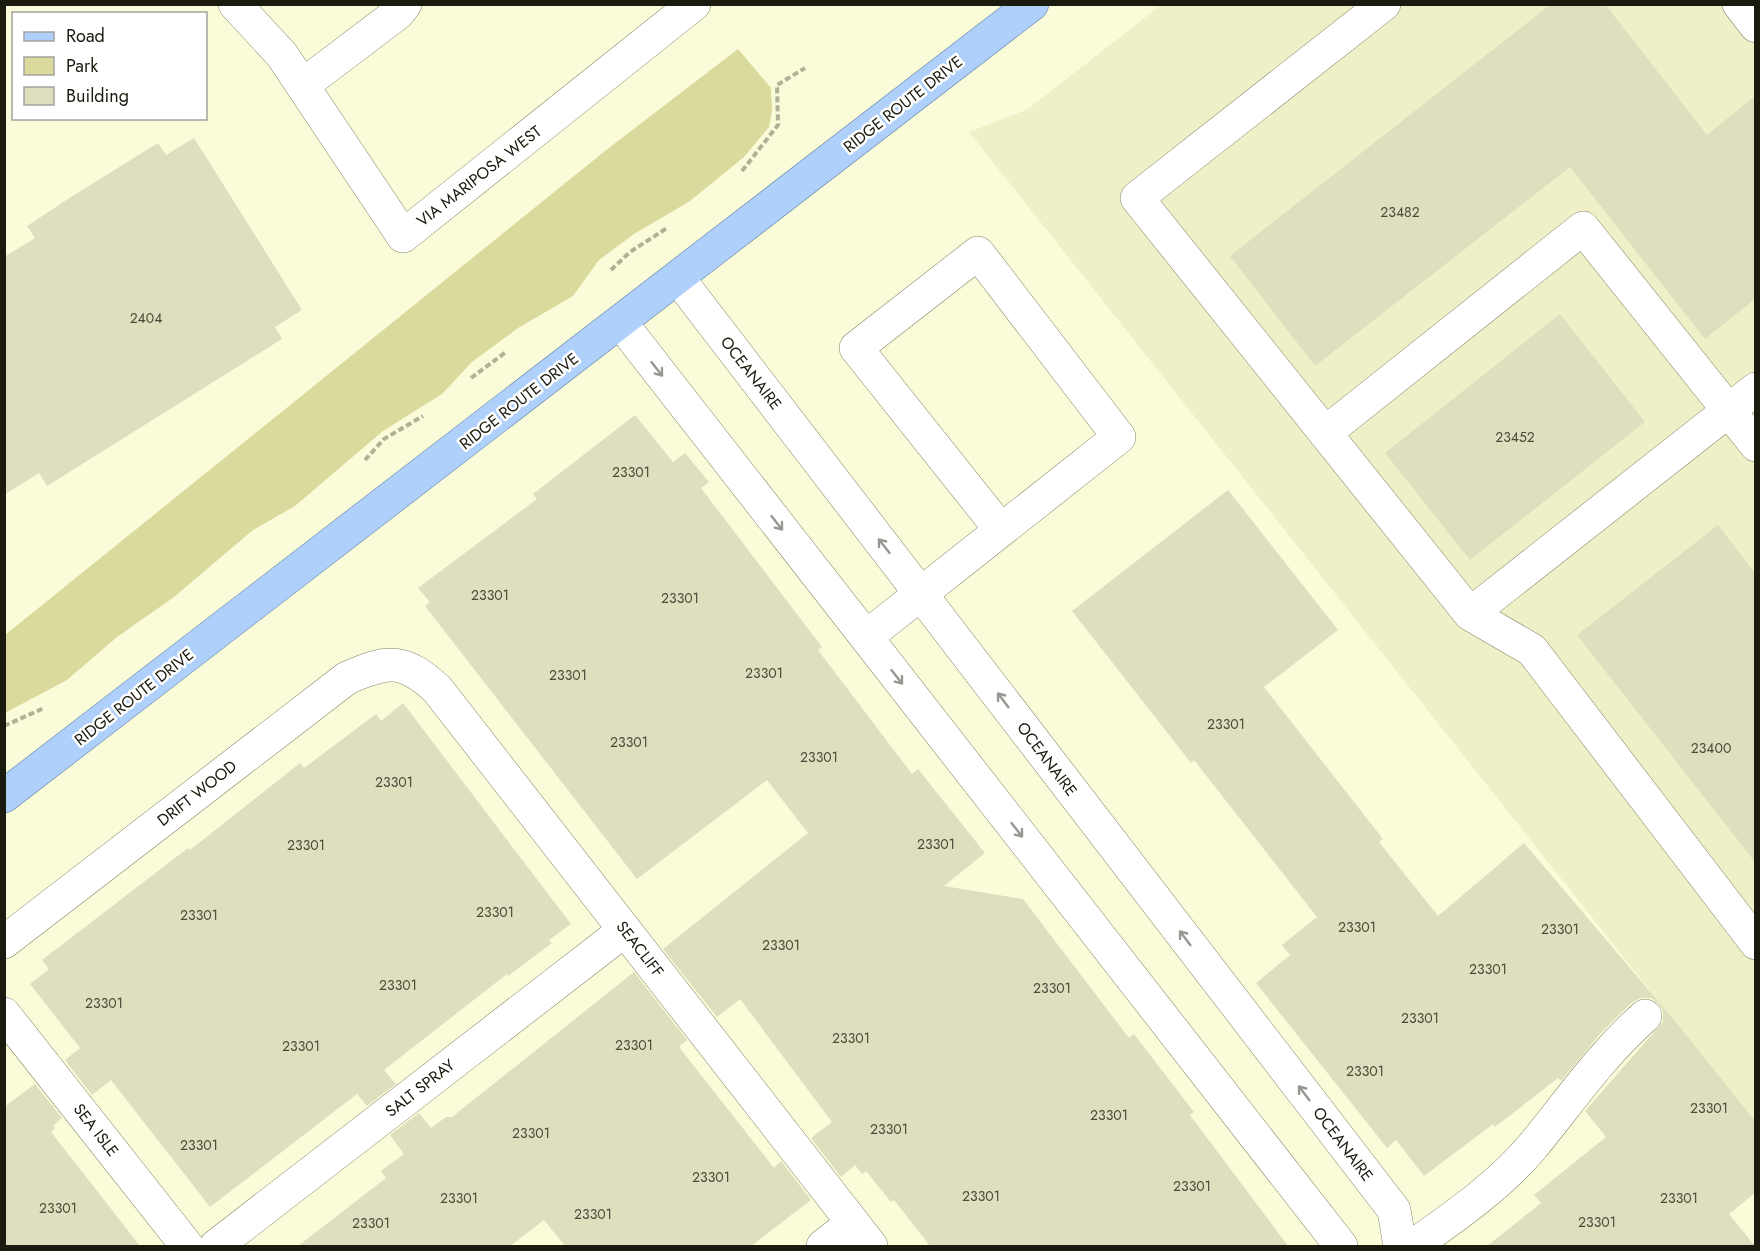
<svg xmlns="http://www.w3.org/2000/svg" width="1760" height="1251" font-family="Jost,sans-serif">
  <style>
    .built { fill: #eff0c7 }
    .green { fill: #dada9d }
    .building { fill: #dedfbe }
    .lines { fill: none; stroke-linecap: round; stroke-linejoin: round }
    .minor-casing { stroke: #848467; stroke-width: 34 }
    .major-casing { stroke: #587ca5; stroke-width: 34 }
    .path { stroke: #b0b196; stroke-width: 4; stroke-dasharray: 6 3; stroke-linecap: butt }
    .minor { stroke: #fff; stroke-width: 33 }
    .major { stroke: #afd0fa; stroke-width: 33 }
    .oneway { stroke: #989893 }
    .labels { text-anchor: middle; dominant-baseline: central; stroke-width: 5; stroke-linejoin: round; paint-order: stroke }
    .number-label { font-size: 14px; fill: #4b4b3a }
    .street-label { font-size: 16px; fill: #1a1a0e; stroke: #fff }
  </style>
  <rect width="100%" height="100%" fill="#fafbd9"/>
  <!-- built -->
  <path class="built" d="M1161 5H1755V1123L969 132 1028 109Z"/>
  <!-- green -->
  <path class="green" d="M738 49 771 88 772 111 769 127 744 157 690 201 634 234 599 260 573 296 518 328 472 362 442 394 383 431 295 506 253 530 174 597 117 637 67 680 5 713V635L605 151Z"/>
  <!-- building -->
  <path class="building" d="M1551 4H1605L1707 135 1755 96V299L1705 339 1570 167 1315 366 1230 256Z
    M194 138 302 310 275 327 282 339 47 486 39 473 4 495V257L35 238 27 226 71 197 158 143 166 155Z
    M1560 314 1645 422 1470 560 1385 453Z
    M635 415 673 462 685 453 709 482 701 488 822 647 818 650 912 774 918 769 985 853 944 886 1023 899 1129 1038 1134 1034 1194 1112 1190 1115 1288 1246H930L894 1200 891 1202 866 1171 862 1174 855 1165 841 1177 811 1138 832 1122 740 999 717 1017 663 949 808 833 767 780 637 879 425 606 430 602 418 588 537 499 533 494Z
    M1228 490 1338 630 1264 687 1383 839 1379 842 1438 916 1524 843 1675 1021 1755 1121V1193L1729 1214 1755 1246H1487L1541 1203 1534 1195 1606 1137 1585 1111 1663 1022V1011L1658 1003 1651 998H1641L1632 1002 1600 1034 1561 1081 1558 1078 1495 1127 1493 1124 1424 1176 1396 1140 1387 1148 1256 983 1290 955 1282 945 1317 917 1194 760 1191 763 1072 611Z
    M1718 525 1755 573V862L1577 635Z
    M403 703 571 924 549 940 552 943 508 976 507 974 384 1070 396 1084 367 1106 357 1094 210 1207 111 1080 92 1095 65 1060 80 1048 30 984 49 969 42 960 188 848 190 850 300 763 304 768 376 714 381 721Z
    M634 972 687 1040 679 1047 774 1168 781 1161 811 1200 751 1246H565L544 1220 510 1246H298L386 1178 381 1171 404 1154 390 1135 419 1113 431 1128 446 1117H452Z
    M35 1084 62 1118 53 1126 55 1128 51 1132 140 1246H4V1107Z"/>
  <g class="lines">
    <!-- minor casing -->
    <g class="minor-casing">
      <path id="minor" d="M235 4 282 55 403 236 694 4
        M1384 4 1137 198 1470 614 1756 389
        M1739 4 1756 26
        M303 85 398 13 405 4
        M678 278 1394 1210 1400 1246
        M621 323 1341 1246
        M1325 433 1583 228 1756 445
        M1470 614 1532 650 1756 943
        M866 637 1119 437 978 253 856 348 1001 530
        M4 942 347 678C388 660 403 658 437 689L871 1246
        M4 1014 187 1246
        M216 1246 625 930
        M823 1246 853 1223
        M1413 1246C1454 1217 1499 1186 1532 1147 1570 1101 1600 1056 1645 1016"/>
    </g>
    <!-- major casing -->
    <g class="major-casing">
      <path id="major" d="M4 796 1032 4"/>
    </g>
    <!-- path -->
    <path class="path" d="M742 171 778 125 777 85 805 68
      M611 270 630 252 667 228
      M471 378 506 352
      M365 460 384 439 423 416
      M4 726 44 708"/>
    <!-- minor -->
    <use href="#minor" class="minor"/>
    <!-- major -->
    <use href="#major" class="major"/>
  </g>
  <!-- one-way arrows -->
  <defs><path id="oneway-shaft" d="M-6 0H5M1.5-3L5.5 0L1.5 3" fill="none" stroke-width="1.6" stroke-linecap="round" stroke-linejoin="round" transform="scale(1.5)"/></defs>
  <g class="oneway">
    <use href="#oneway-shaft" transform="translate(657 369) rotate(52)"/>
    <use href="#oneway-shaft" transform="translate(777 523) rotate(52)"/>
    <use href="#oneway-shaft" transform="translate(884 546) rotate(-128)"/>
    <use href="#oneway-shaft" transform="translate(897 677) rotate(52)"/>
    <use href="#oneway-shaft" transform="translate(1003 700) rotate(-127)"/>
    <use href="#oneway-shaft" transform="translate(1017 830) rotate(52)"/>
    <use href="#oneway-shaft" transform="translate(1185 938) rotate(-127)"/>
    <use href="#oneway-shaft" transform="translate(1304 1093) rotate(-127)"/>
  </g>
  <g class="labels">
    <!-- number labels -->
    <g class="number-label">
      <text x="1400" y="212">23482</text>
      <text x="146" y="318">2404</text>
      <text x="1515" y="437">23452</text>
      <text x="631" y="472">23301</text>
      <text x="490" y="595">23301</text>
      <text x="680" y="598">23301</text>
      <text x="764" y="673">23301</text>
      <text x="568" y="675">23301</text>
      <text x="1226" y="724">23301</text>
      <text x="629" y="742">23301</text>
      <text x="1711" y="748">23400</text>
      <text x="819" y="757">23301</text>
      <text x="394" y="782">23301</text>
      <text x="936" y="844">23301</text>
      <text x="306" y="845">23301</text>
      <text x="495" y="912">23301</text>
      <text x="199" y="915">23301</text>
      <text x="1357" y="927">23301</text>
      <text x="1560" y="929">23301</text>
      <text x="781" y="945">23301</text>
      <text x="1488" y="969">23301</text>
      <text x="398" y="985">23301</text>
      <text x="1052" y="988">23301</text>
      <text x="104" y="1003">23301</text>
      <text x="1420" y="1018">23301</text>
      <text x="851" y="1038">23301</text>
      <text x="634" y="1045">23301</text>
      <text x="301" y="1046">23301</text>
      <text x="1365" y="1071">23301</text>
      <text x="1709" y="1108">23301</text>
      <text x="1109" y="1115">23301</text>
      <text x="889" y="1129">23301</text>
      <text x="531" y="1133">23301</text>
      <text x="199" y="1145">23301</text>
      <text x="711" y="1177">23301</text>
      <text x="1192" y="1186">23301</text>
      <text x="981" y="1196">23301</text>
      <text x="459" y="1198">23301</text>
      <text x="1679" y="1198">23301</text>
      <text x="58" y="1208">23301</text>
      <text x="593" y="1214">23301</text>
      <text x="1597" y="1222">23301</text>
      <text x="371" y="1223">23301</text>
    </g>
    <!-- street labels -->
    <g class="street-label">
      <text transform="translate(903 104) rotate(-38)">RIDGE ROUTE DRIVE</text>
      <text transform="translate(479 176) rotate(-38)">VIA MARIPOSA WEST</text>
      <text transform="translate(751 373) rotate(52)">OCEANAIRE</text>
      <text transform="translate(519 401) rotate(-38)">RIDGE ROUTE DRIVE</text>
      <text transform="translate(134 697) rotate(-38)">RIDGE ROUTE DRIVE</text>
      <text transform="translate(1047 759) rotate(53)">OCEANAIRE</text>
      <text transform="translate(197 793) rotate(-38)">DRIFT WOOD</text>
      <text transform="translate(640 949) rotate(52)">SEACLIFF</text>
      <text transform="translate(420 1088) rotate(-38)">SALT SPRAY</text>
      <text transform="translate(96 1130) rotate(52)">SEA ISLE</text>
      <text transform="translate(1343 1144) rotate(53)">OCEANAIRE</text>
    </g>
  </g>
  <!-- border -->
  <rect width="1760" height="1251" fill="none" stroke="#1a1a0e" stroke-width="12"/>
  <!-- legend -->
  <rect x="12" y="12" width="195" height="108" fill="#ffffff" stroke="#a3a39f" stroke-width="1.5"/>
  <rect x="24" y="32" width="30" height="9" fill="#afd0fa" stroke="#a3a39f" stroke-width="1.5"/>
  <text x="66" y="42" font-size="18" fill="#1a1a0e">Road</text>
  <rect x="24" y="57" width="30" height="18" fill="#dada9d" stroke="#a3a39f" stroke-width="1.5"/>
  <text x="66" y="72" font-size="18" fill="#1a1a0e">Park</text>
  <rect x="24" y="87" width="30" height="18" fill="#dedfbe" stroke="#a3a39f" stroke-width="1.5"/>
  <text x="66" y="102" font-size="18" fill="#1a1a0e">Building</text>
</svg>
